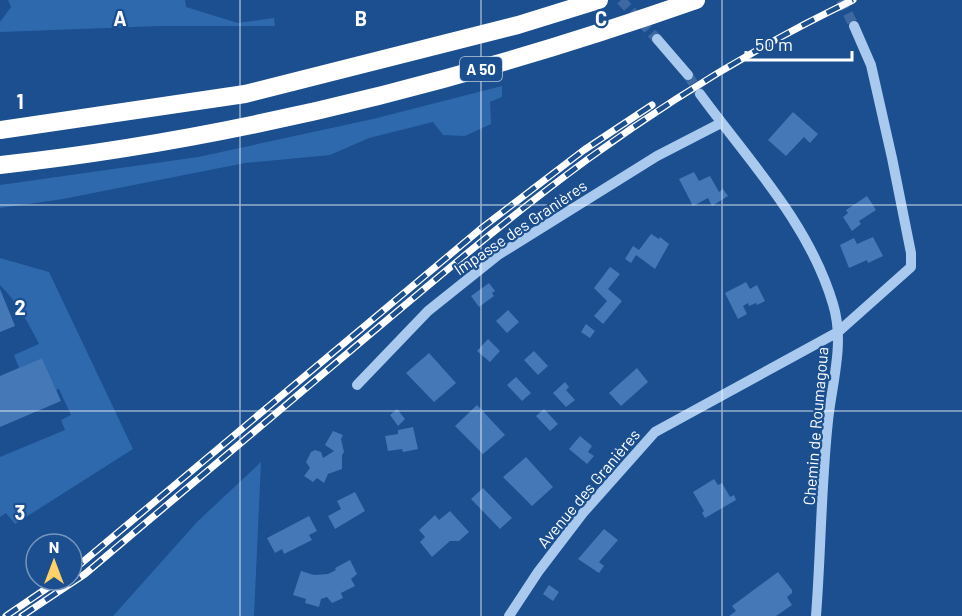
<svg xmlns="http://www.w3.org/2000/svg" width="962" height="616" font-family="Barlow,sans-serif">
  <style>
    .green { fill: #2e69ad }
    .building { fill: #4478b7 }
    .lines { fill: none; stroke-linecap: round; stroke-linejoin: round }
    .minor-tunnel { stroke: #3d69a0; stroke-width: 10; stroke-dasharray: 10 5; stroke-linecap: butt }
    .minor { stroke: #a9c9ee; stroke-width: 10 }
    .highway { stroke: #fff; stroke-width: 18 }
    .rail-casing { stroke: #fff; stroke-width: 7 }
    .rail { stroke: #1b4f8f; stroke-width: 4.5; stroke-dasharray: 14; stroke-linecap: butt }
    .grid { fill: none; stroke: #fff; stroke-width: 1.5; stroke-opacity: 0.55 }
    .labels { text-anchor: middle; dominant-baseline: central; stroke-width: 4.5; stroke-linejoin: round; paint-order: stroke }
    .shield { fill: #1b4f8f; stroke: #bbcadd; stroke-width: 1.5 }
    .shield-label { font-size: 15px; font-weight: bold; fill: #fff }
    .street-label { font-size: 16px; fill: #fff; stroke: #1b4f8f }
    .grid-label { font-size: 20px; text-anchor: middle; font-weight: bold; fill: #fff; stroke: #1b4f8f; stroke-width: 4.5; stroke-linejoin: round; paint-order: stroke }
  </style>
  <rect width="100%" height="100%" fill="#1b4f8f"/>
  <!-- green -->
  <path class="green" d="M8 0H185L186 7 238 23 274 18 275 26H160L0 32V22L11 7Z
    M502 86V97L490 102 491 124 465 136 443 135 433 122 369 138 330 155 245 163 63 199 0 208V185L198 157 373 119Z
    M0 258 49 272 133 449 15 524 6 513 0 517V457L65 430 61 420 71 415 59 389 56 390 42 358 19 368 14 355 39 344C28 322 17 302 0 285Z
    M261 462 254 616H113L198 521Z"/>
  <!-- building -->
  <path class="building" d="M793 112 818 134 810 143 804 137 786 156 768 140Z
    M694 172 699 181 710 176 719 192 723 189 728 196 712 206 708 198 693 206 679 179Z
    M867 196 876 210 859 221 861 224 852 231 843 217 848 213 846 210Z
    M651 234 659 239 660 237 669 244 655 269 636 255 631 263 625 259 633 246 639 250Z
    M873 237 883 256 868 263 867 260 849 268 840 245 854 238 857 244Z
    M610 267 620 274 608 289 622 301 603 324 594 316 607 301 594 288Z
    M746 282 750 289 757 285 765 301 757 305 756 303 749 306 748 303 743 306 747 314 738 319 725 293Z
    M489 283 495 291 492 293 494 296 479 307 471 296Z
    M0 289 15 326 0 332Z
    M508 310 519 322 507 333 496 321Z
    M586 324 595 331 590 338 581 332Z
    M488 339 500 351 490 362 477 351Z
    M534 351 548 366 538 375 524 360Z
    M429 353 456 383 434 402 406 373Z
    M42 358 61 401 0 427V376Z
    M637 368 648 382 621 406 609 393Z
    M516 377 531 393 522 401 507 385Z
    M565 382 569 387 566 390 575 400 566 407 553 393Z
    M477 405 505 435 483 454 455 426Z
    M397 409 405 419 398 426 390 415Z
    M544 409 558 424 550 431 536 416Z
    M413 427 418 449 403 452 402 449 388 451 385 436 398 434V430Z
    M333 431 343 435 341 439 344 452 342 455V469L328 474 324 483 317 478 313 482 304 476 310 468 306 462 311 452 315 450 321 452 323 458 334 451 325 445Z
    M580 436 592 446 588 452 594 456 587 464 569 449Z
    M526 457 553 487 532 506 503 477Z
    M714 479 718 485 722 483 730 497 734 495 736 500 705 518 702 513 704 511 693 492Z
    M483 488 512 518 500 529 471 499Z
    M355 492 365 511 335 529 328 516 341 509 337 501Z
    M450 511 469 532 459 541H450L432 557 420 542 425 537 419 530 435 515 439 520Z
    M309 516 317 531 309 535 312 540 284 554 282 549 275 553 267 538Z
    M604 529 618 540 599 562 604 566 599 573 578 559Z
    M350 560 357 574 351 579 355 586 341 593 343 598 332 603 327 597 321 599 319 607 305 603 306 599 293 595 301 571 314 575 328 574 336 570 335 568Z
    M778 572 792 590V593L787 597 792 605 776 616H729L736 611 732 606Z
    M549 585 559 592 553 601 543 594Z"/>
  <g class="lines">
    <!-- minor-tunnel -->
    <path class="minor-tunnel" d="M621 0 657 39
      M841 0 854 26
      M688 75 700 94"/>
    <!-- minor -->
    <path class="minor" d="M657 39 688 75
      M700 94C749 161 809 223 833 304 845 343 832 382 828 421 821 486 821 551 816 616
      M357 385 428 311 498 255 657 156 721 123
      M509 616 538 572 583 513 655 432 838 332 911 267V253L892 158 871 65 854 26"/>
    <!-- highway -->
    <path class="highway" d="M0 130 245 94 518 25 599 0
      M0 165C238 139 471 79 696 0"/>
    <!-- rail casing -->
    <g class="rail-casing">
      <path id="rail" d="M72 571 483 227 584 150 652 105
        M6 616 59 580
        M22 616 85 574C177 496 270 419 362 341 436 279 510 216 588 159 671 99 761 44 853 0"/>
    </g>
    <!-- rail -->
    <use href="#rail" class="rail"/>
  </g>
  <!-- grid -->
  <path class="grid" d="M240 0V616M481 0V616M722 0V616M0 205H962M0 411H962"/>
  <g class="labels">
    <!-- shield labels -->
    <rect class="shield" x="460" y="57" width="42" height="24" rx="4.5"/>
    <g class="shield-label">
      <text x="481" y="69">A 50</text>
    </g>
    <!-- street labels -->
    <g class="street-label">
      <text transform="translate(520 227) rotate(-34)">Impasse des Granières</text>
      <text transform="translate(815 426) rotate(-85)">Chemin de Roumagoua</text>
      <text transform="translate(588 488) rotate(-50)">Avenue des Granières</text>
    </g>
  </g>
  <g class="grid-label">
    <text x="120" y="26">A</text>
    <text x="361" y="26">B</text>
    <text x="601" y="26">C</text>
    <text x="20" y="109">1</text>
    <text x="20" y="315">2</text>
    <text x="20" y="520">3</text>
  </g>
  <!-- north arrow -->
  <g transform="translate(54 562)"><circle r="28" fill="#1b4f8f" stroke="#7695bc" stroke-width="1.5"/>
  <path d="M0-4.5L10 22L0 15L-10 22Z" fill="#ffd166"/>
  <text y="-9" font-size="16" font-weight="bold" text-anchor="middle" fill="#ffffff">N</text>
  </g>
  <!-- scale -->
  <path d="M746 51v9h106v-9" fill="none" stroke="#ffffff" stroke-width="3"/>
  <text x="755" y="51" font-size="18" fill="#ffffff" stroke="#1b4f8f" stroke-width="4.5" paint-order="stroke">50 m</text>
</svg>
